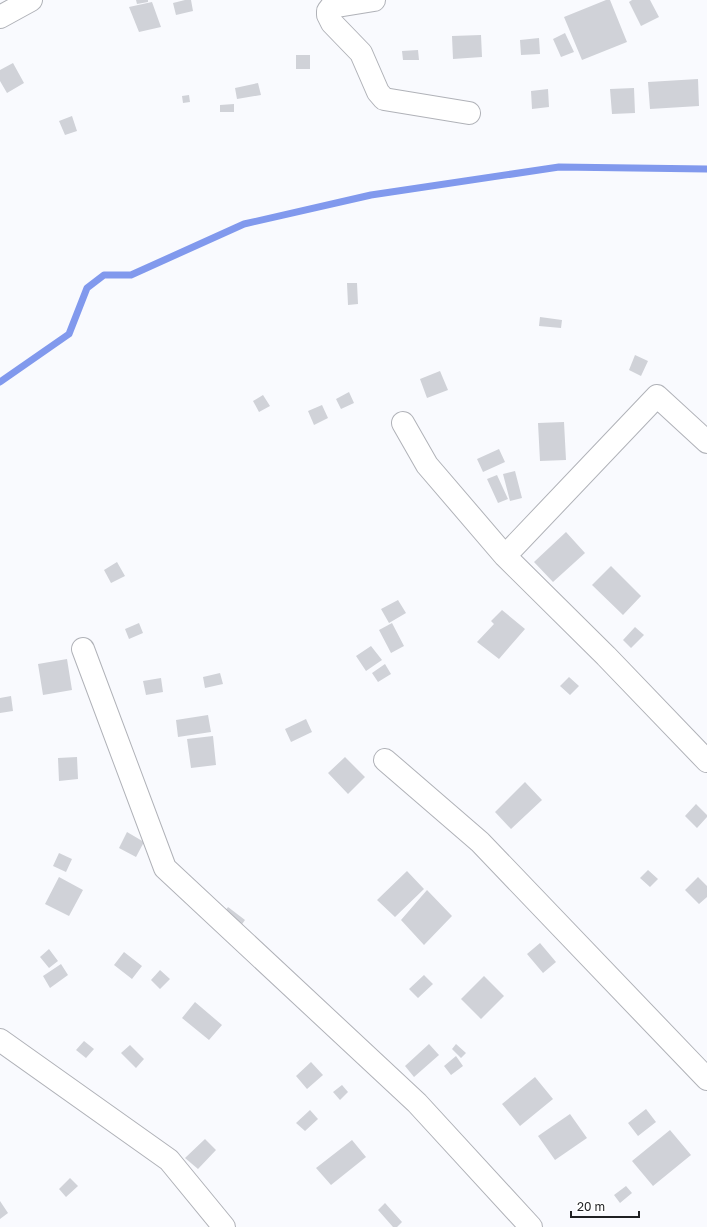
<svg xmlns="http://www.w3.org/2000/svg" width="707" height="1227" font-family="'Golos Text',sans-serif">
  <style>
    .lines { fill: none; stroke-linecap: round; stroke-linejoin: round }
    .stream { stroke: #8199ed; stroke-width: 7 }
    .building { fill: #d0d2d8 }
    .minor-casing { stroke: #b0b2b8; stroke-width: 24 }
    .minor { stroke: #fff; stroke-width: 22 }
  </style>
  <rect width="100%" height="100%" fill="#f9fafe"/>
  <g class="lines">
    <!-- stream -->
    <path class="stream" d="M0 382 69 334 87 288 104 275H131L244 224 371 195 559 167 707 169"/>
  </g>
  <!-- building -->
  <path class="building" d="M136 0H148V2L137 4Z
    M185 0H191L193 11 176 15 173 3Z
    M606 0H610L627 42 582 60 564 17Z
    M632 0H650L659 17 641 26 629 2Z
    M152 2 161 27 139 32 129 7Z
    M565 33 574 52 561 57 553 39Z
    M481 35 482 57 453 59 452 36Z
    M539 38 540 54 521 55 520 40Z
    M418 50 419 60H403L402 51Z
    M296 55H310V69H296Z
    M13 63 24 83 7 93 0 81V70Z
    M698 79 699 106 650 109 648 82Z
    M258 83 261 95 237 99 235 88Z
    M634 88 635 113 612 114 610 89Z
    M548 89 549 107 532 109 531 91Z
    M189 95 190 102 183 103 182 96Z
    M234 104V112H220V105Z
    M72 116 77 131 65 135 59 121Z
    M347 283H357L358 304 348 305Z
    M540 317 562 320 561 328 539 326Z
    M635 355 648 361 641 376 629 370Z
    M440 371 448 390 427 398 420 379Z
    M349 392 354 403 341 409 336 399Z
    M263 395 270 406 259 412 253 401Z
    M322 405 328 418 314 425 308 411Z
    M564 422 566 460 540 461 538 423Z
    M499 449 505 462 483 472 477 459Z
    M515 471 522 498 510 501 503 474Z
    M497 475 508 499 498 503 487 479Z
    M566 532 585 553 553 582 534 562Z
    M117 562 125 576 111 583 104 570Z
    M611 566 641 596 623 615 592 585Z
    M398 600 406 613 389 623 381 609Z
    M502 610 525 629 499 659 477 642 494 624 491 621Z
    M139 623 143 633 129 639 125 629Z
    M392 623 404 646 391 653 379 630Z
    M635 627 644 635 631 648 623 640Z
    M371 646 382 660 366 671 356 656Z
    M67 659 72 690 43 695 38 664Z
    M385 664 391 674 378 682 372 673Z
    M220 673 223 684 205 688 203 677Z
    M569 677 579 686 570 695 560 686Z
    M161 678 163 692 146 695 143 681Z
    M11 696 13 711 0 713V698Z
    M208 715 211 732 178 737 176 720Z
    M306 719 312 732 291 742 285 729Z
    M213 736 216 765 191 768 187 739Z
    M77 757 78 779 59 781 58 758Z
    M345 757 365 777 348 794 328 773Z
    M525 782 542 800 511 829 495 812Z
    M696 804 707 815V817L697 828 685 816Z
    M127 832 144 842 136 857 119 848Z
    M59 853 72 859 66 872 53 866Z
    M648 870 658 879 650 887 640 878Z
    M407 871 424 889 395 917 377 900Z
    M59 877 83 890 69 916 45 904Z
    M698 877 707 886V897L699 904 685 890Z
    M427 890 452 916 424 945 401 920Z
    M228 907 245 920 240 927 223 914Z
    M540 943 556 962 543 973 527 954Z
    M49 949 58 961 49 968 40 957Z
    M124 952 142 966 132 979 114 965Z
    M61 964 68 975 50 988 43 976Z
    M160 970 170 979 160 989 151 980Z
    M424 975 433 984 418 998 409 989Z
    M484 976 504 996 481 1019 461 999Z
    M195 1002 222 1025 209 1040 182 1018Z
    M84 1041 94 1049 86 1058 76 1050Z
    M429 1044 439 1055 414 1077 405 1066Z
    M456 1044 466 1053 461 1058 452 1049Z
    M130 1045 144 1059 136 1068 121 1053Z
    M456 1056 463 1066 451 1075 444 1066Z
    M311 1062 323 1075 307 1089 296 1076Z
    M535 1077 553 1099 520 1126 502 1104Z
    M342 1085 348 1092 340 1100 333 1092Z
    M646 1109 656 1122 638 1136 628 1123Z
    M310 1110 318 1119 305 1131 296 1123Z
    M570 1114 587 1138 555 1160 538 1136Z
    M670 1130 691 1155 653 1186 632 1161Z
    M205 1139 216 1150 198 1169 185 1158Z
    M352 1140 366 1157 331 1185 316 1168Z
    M70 1178 78 1186 66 1197 59 1189Z
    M626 1186 632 1193 620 1203 614 1195Z
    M0 1201 8 1213 0 1219Z
    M385 1203 402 1222 397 1227H393L378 1210Z"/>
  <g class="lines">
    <!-- minor casing -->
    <g class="minor-casing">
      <path id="minor" d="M374 0 331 7 328 11V15L332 23 361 53 378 92 384 99 469 113
        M0 17 31 0
        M403 423 427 465 505 556 606 656 707 761
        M505 556 657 396 707 442
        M83 649 165 868 417 1103 531 1227
        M385 760 480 842 707 1079
        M0 1040 169 1160 224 1227"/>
    </g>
    <!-- minor -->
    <use href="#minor" class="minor"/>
  </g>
  <!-- scale -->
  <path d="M571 1211v6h68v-6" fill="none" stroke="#202123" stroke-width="2"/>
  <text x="577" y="1211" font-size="12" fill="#202123" stroke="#ffffff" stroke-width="3" paint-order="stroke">20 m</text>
</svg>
